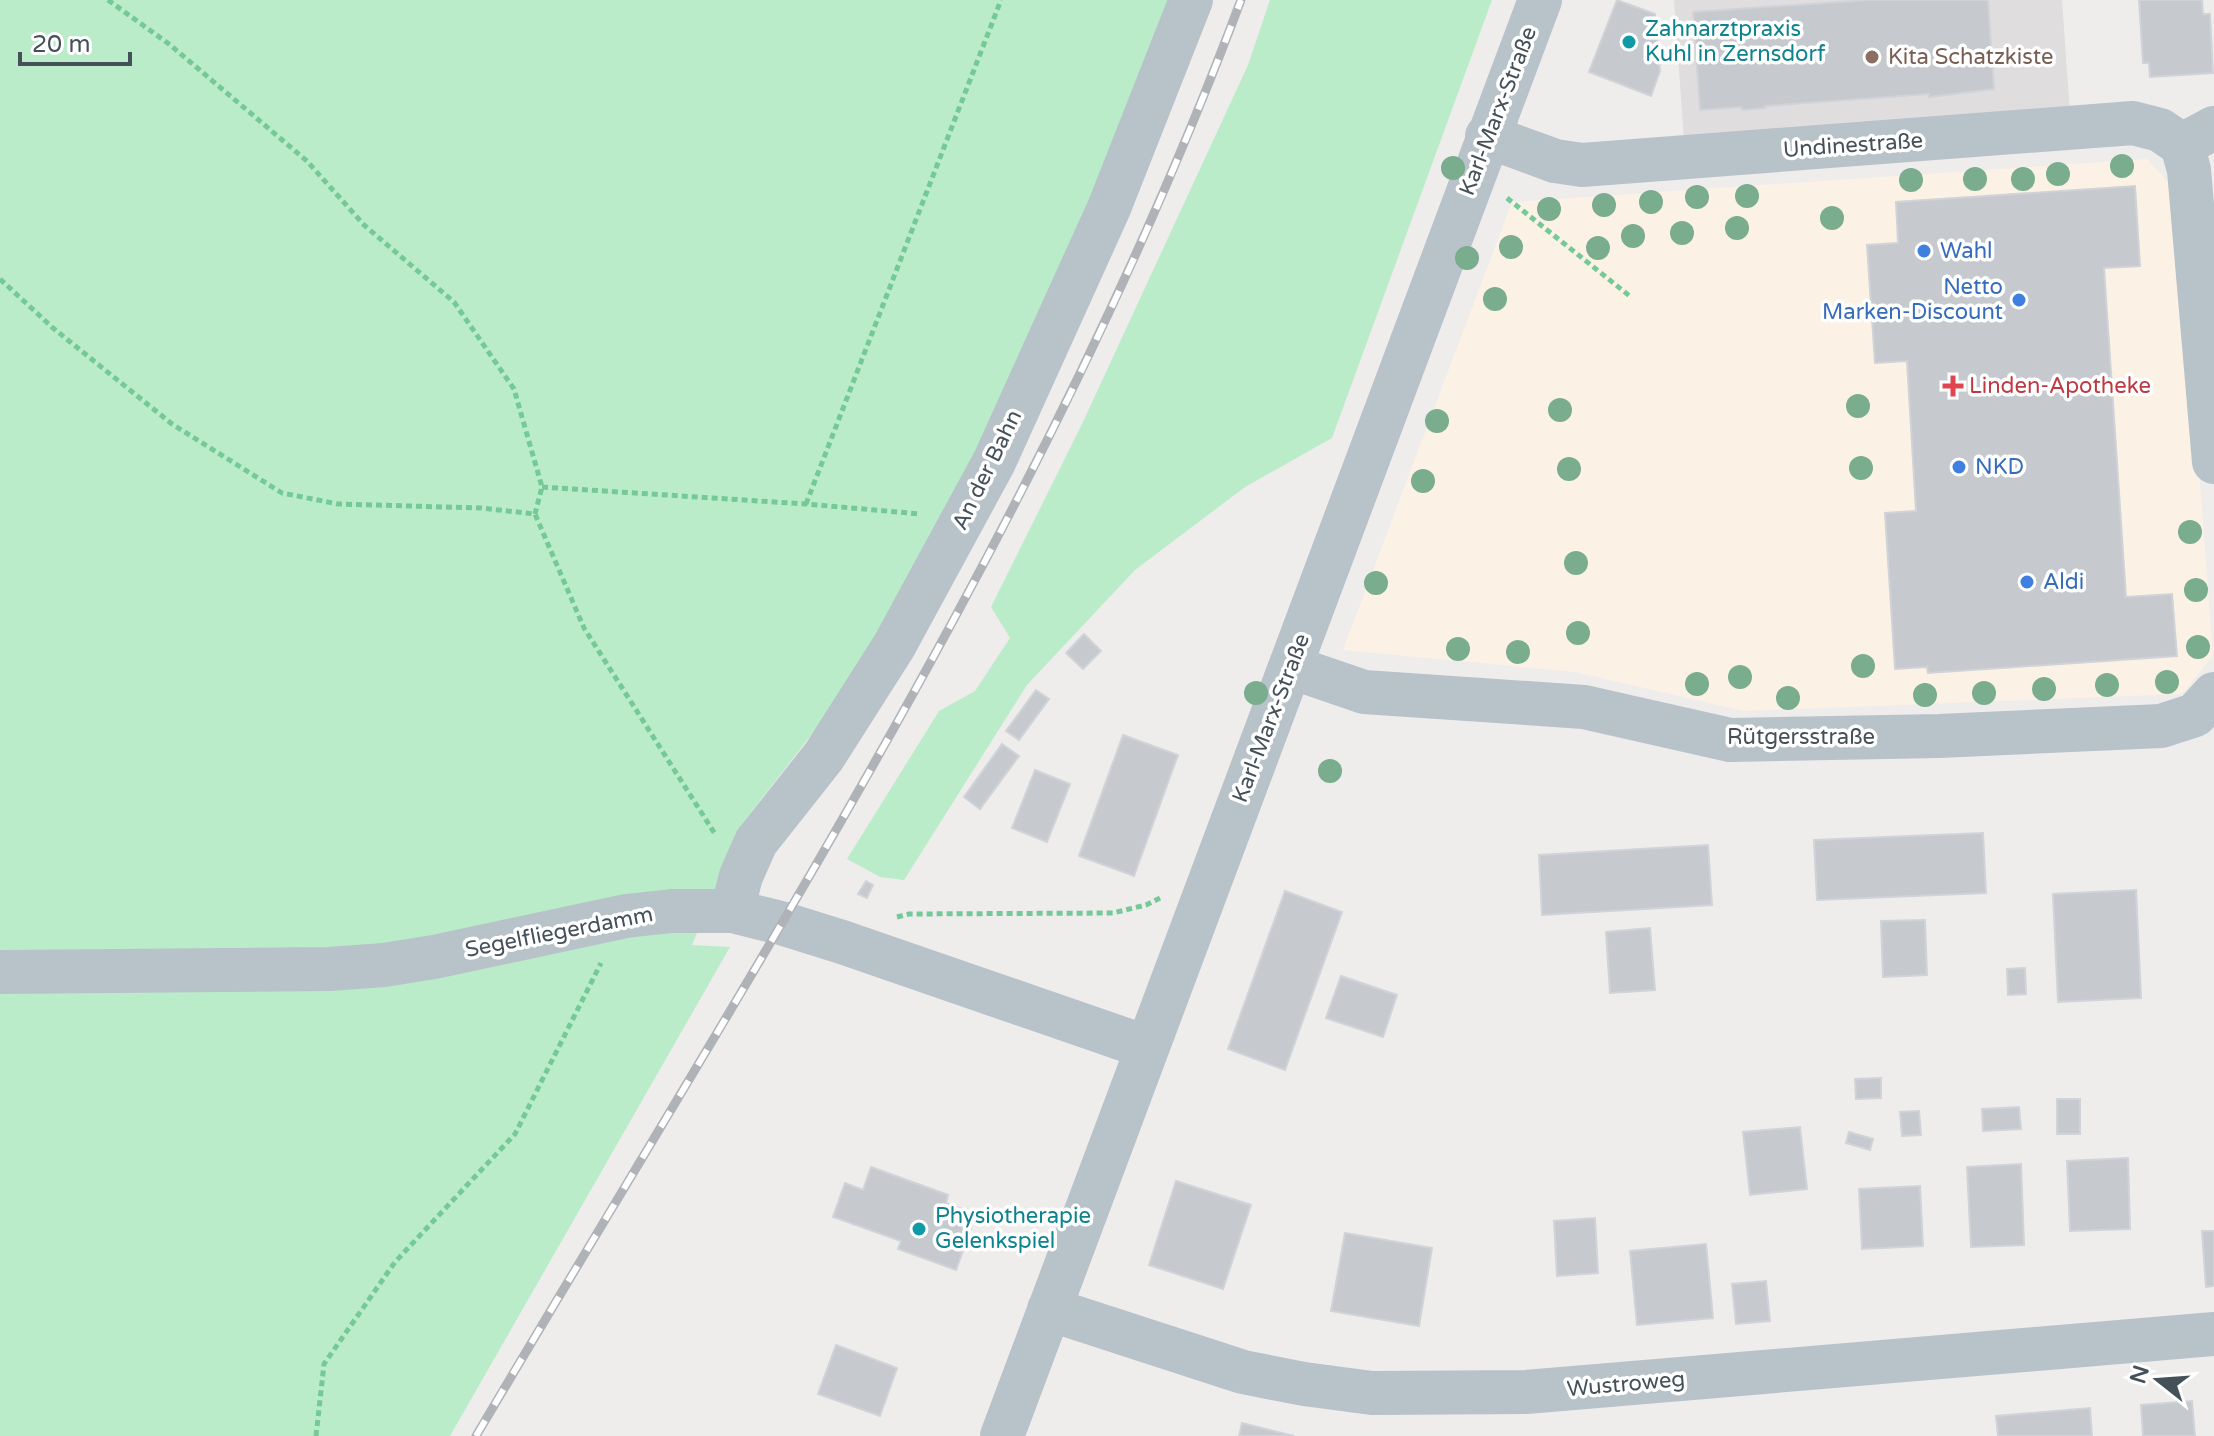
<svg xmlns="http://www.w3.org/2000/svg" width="2214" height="1436" font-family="'Varela Round',sans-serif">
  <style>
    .commercial { fill: #fbf2e5 }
    .education { fill: #e0ddde }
    .green { fill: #bbecca }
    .building { fill: #c6cacf; stroke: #d0d3d8; stroke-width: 2 }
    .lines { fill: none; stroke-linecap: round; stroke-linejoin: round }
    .path { stroke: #75c999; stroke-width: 5; stroke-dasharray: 6 4; stroke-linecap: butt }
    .minor { stroke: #b8c2c9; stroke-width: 44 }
    .rail-casing { stroke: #afb2b7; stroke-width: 9 }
    .rail { stroke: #fff; stroke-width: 6; stroke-dasharray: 18; stroke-linecap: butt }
    .tree { fill: #7aac8e }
    .culture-dot { fill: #0f9aa8; stroke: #fff; stroke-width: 3 }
    .education-dot { fill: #8d6e63; stroke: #fff; stroke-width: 3 }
    .shop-dot { fill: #3f7fe0; stroke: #fff; stroke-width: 3 }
    .health-dot { fill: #e0444e; stroke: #fff; stroke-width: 3 }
    .labels { text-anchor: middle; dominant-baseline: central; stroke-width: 7; stroke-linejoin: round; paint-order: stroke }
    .culture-label { font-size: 22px; fill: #0d838f; stroke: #fff; text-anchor: start }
    .education-label { font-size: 22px; fill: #785e54; stroke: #fff; text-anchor: start }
    .street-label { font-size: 22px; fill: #455159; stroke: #fff }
    .shop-label { font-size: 22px; fill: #366cbe; stroke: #fff; text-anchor: start }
    .health-label { font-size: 22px; fill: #be3a42; stroke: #fff; text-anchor: start }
  </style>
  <rect width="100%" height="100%" fill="#efecec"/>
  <!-- commercial -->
  <path class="commercial" d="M2147 159 2178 193 2213 655 2182 694 1744 711 1575 672 1343 650 1512 202Z"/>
  <!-- education -->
  <path class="education" d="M1674 0H2062L2070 114 1684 140Z"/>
  <!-- green -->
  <path class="green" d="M0 0H1176L1097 202 884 641 742 824 692 945 730 947 450 1436H0Z
    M1270 0H1492L1332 438 1245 487 1135 570 1027 685 904 880 880 877 847 859 939 711 975 691 1010 638 991 607 1082 424 1248 65Z"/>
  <!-- building -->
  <path class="building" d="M1617 0 1655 14 1660 71 1651 96 1589 72Z
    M1869 0H1988L1994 89 1929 97V94L1765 106V108L1742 110V107L1700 110 1693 12Z
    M2139 0H2202L2203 14H2210L2213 73 2150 77 2149 63H2143Z
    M2135 186 2140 266 2104 268 2126 597 2172 594 2177 656 1928 673 1927 667 1895 669 1885 513 1916 511 1907 361 1875 363 1867 245 1898 243 1896 202Z
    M1084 634 1101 651 1083 669 1066 653Z
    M1036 690 1049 699 1019 740 1006 731Z
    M1123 735 1178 755 1134 876 1079 856Z
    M1002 744 1019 756 980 809 964 797Z
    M1035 770 1070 784 1047 842 1012 828Z
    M1983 833 1986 893 1817 900 1814 840Z
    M1708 845 1712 905 1542 915 1539 855Z
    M866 881 873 885 867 898 858 894Z
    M2136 890 2141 998 2058 1002 2053 894Z
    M1285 891 1342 912 1285 1070 1228 1049Z
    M1925 920 1927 975 1883 977 1881 921Z
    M1650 928 1655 990 1610 993 1606 932Z
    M2025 968 2026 994 2008 995 2007 969Z
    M1341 976 1397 995 1383 1037 1326 1018Z
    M1881 1078V1098L1856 1099 1855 1079Z
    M2057 1099H2080V1134H2057Z
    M2019 1107 2021 1129 1983 1131 1982 1109Z
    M1919 1111 1921 1135 1902 1136 1900 1112Z
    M1800 1127 1807 1189 1750 1195 1743 1132Z
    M1849 1132 1873 1139 1870 1150 1846 1143Z
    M2128 1158 2130 1229 2070 1231 2067 1161Z
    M2021 1164 2024 1245 1971 1247 1967 1167Z
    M871 1167 948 1195 946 1203 976 1214 956 1270 898 1249 901 1241 833 1217 845 1183 863 1190Z
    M1176 1181 1251 1205 1223 1289 1149 1265Z
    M1920 1186 1923 1246 1862 1249 1859 1189Z
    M1595 1218 1598 1273 1557 1276 1554 1221Z
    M2202 1231H2214V1286L2206 1287Z
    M1345 1233 1432 1248 1419 1326 1331 1311Z
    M1706 1244 1713 1318 1637 1325 1630 1251Z
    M1766 1281 1770 1321 1736 1324 1732 1284Z
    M836 1345 897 1368 880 1416 818 1394Z
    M2192 1401 2195 1436H2143L2141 1405Z
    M2090 1408 2092 1436H1998L1996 1416Z
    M1242 1423 1294 1436H1239Z"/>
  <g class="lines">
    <!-- path -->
    <path class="path" d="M108 0 169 44 307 161 364 225 454 302 514 389 542 487 535 514
      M1507 198 1631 297
      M0 279 53 328 172 424 282 493 338 504 481 508 535 514 584 628 715 834
      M542 487 806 504 920 514
      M806 504 1001 0
      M897 917 909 914 1113 913 1146 905 1160 898
      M316 1436 324 1364 395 1262 515 1134 601 963"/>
    <!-- minor -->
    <path class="minor" d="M1487 136 1555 161 1582 165 2133 123 2160 130 2182 145
      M2182 145 2189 170 2214 462
      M2182 145 2214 128
      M1291 667 1364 692 1584 707 1730 740 1939 736 2161 726 2195 715 2214 694
      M732 911 741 876 756 842 824 756 894 646 994 462 1109 208 1191 0
      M0 972 329 969 384 965 434 957 626 916 672 911H732L781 923 842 942 1146 1047
      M1049 1309 1243 1372 1304 1384 1372 1393 1526 1392 2214 1334
      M1002 1436 1540 0"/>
    <!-- rail casing -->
    <g class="rail-casing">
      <path id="rail" d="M476 1436C752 969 1050 511 1241 0"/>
    </g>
    <!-- rail -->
    <use href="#rail" class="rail"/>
  </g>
  <!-- trees -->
  <g class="tree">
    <circle cx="2122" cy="166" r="12"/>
    <circle cx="1453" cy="168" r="12"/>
    <circle cx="2058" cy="174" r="12"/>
    <circle cx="1975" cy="179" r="12"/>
    <circle cx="2023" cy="179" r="12"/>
    <circle cx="1911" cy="180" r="12"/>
    <circle cx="1747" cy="196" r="12"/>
    <circle cx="1697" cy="197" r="12"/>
    <circle cx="1651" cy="202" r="12"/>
    <circle cx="1604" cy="205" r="12"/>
    <circle cx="1549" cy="209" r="12"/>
    <circle cx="1832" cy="218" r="12"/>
    <circle cx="1737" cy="228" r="12"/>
    <circle cx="1682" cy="233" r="12"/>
    <circle cx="1633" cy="236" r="12"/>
    <circle cx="1511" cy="247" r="12"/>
    <circle cx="1598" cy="248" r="12"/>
    <circle cx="1467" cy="258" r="12"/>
    <circle cx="1495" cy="299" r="12"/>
    <circle cx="1858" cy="406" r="12"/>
    <circle cx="1560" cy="410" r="12"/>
    <circle cx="1437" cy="421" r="12"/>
    <circle cx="1861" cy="468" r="12"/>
    <circle cx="1569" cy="469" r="12"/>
    <circle cx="1423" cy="481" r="12"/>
    <circle cx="2190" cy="532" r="12"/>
    <circle cx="1576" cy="563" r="12"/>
    <circle cx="1376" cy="583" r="12"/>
    <circle cx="2196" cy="590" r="12"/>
    <circle cx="1578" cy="633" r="12"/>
    <circle cx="2198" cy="647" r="12"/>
    <circle cx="1458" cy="649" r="12"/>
    <circle cx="1518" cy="652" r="12"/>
    <circle cx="1863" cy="666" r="12"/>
    <circle cx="1740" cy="677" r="12"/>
    <circle cx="2167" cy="682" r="12"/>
    <circle cx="1697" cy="684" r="12"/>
    <circle cx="2107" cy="685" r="12"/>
    <circle cx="2044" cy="689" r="12"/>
    <circle cx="1256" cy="693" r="12"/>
    <circle cx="1984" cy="693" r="12"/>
    <circle cx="1925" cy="695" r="12"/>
    <circle cx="1788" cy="698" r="12"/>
    <circle cx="1330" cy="771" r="12"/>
  </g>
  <!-- markers -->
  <g class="culture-dot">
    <circle cx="1629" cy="42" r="8"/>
    <circle cx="919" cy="1229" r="8"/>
  </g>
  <circle class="education-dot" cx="1872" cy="57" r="8"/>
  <g class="shop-dot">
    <circle cx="1924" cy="251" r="8"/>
    <circle cx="2019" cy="300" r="8"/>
    <circle cx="1959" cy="467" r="8"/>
    <circle cx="2027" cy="582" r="8"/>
  </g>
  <path class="health-dot" d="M1949 374h8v8h8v8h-8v8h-8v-8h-8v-8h8z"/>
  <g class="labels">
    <!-- culture labels -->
    <g class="culture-label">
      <text x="1645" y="29">Zahnarztpraxis<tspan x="1645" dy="25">Kuhl in Zernsdorf</tspan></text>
      <text x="935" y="1216">Physiotherapie<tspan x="935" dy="25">Gelenkspiel</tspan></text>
    </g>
    <!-- education labels -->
    <g class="education-label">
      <text x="1888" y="57">Kita Schatzkiste</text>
    </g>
    <!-- street labels -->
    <g class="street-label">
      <text transform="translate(1498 111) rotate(-69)">Karl-Marx-Straße</text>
      <text transform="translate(1853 145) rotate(-4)">Undinestraße</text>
      <text transform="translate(987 470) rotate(-64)">An der Bahn</text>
      <text transform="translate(1271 718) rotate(-69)">Karl-Marx-Straße</text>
      <text x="1801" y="737">Rütgersstraße</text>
      <text transform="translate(559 932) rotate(-11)">Segelfliegerdamm</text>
      <text transform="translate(1626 1384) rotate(-5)">Wustroweg</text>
    </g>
    <!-- shop labels -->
    <g class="shop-label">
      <text x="1940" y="251">Wahl</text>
      <text x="2003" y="287" text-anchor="end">Netto<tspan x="2003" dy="25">Marken-Discount</tspan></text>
      <text x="1975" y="467">NKD</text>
      <text x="2043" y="582">Aldi</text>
    </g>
    <!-- health labels -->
    <g class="health-label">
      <text x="1969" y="386">Linden-Apotheke</text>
    </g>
  </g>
  <!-- north arrow -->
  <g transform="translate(2158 1380) rotate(287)" stroke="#ffffff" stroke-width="6" paint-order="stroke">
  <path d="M0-6L14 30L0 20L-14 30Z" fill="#455159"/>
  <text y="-12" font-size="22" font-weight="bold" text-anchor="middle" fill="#455159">N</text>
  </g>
  <!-- scale -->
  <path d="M20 52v12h110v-12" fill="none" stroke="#455159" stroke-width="4"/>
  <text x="32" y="52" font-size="24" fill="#455159" stroke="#ffffff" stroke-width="6" paint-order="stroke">20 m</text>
</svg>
